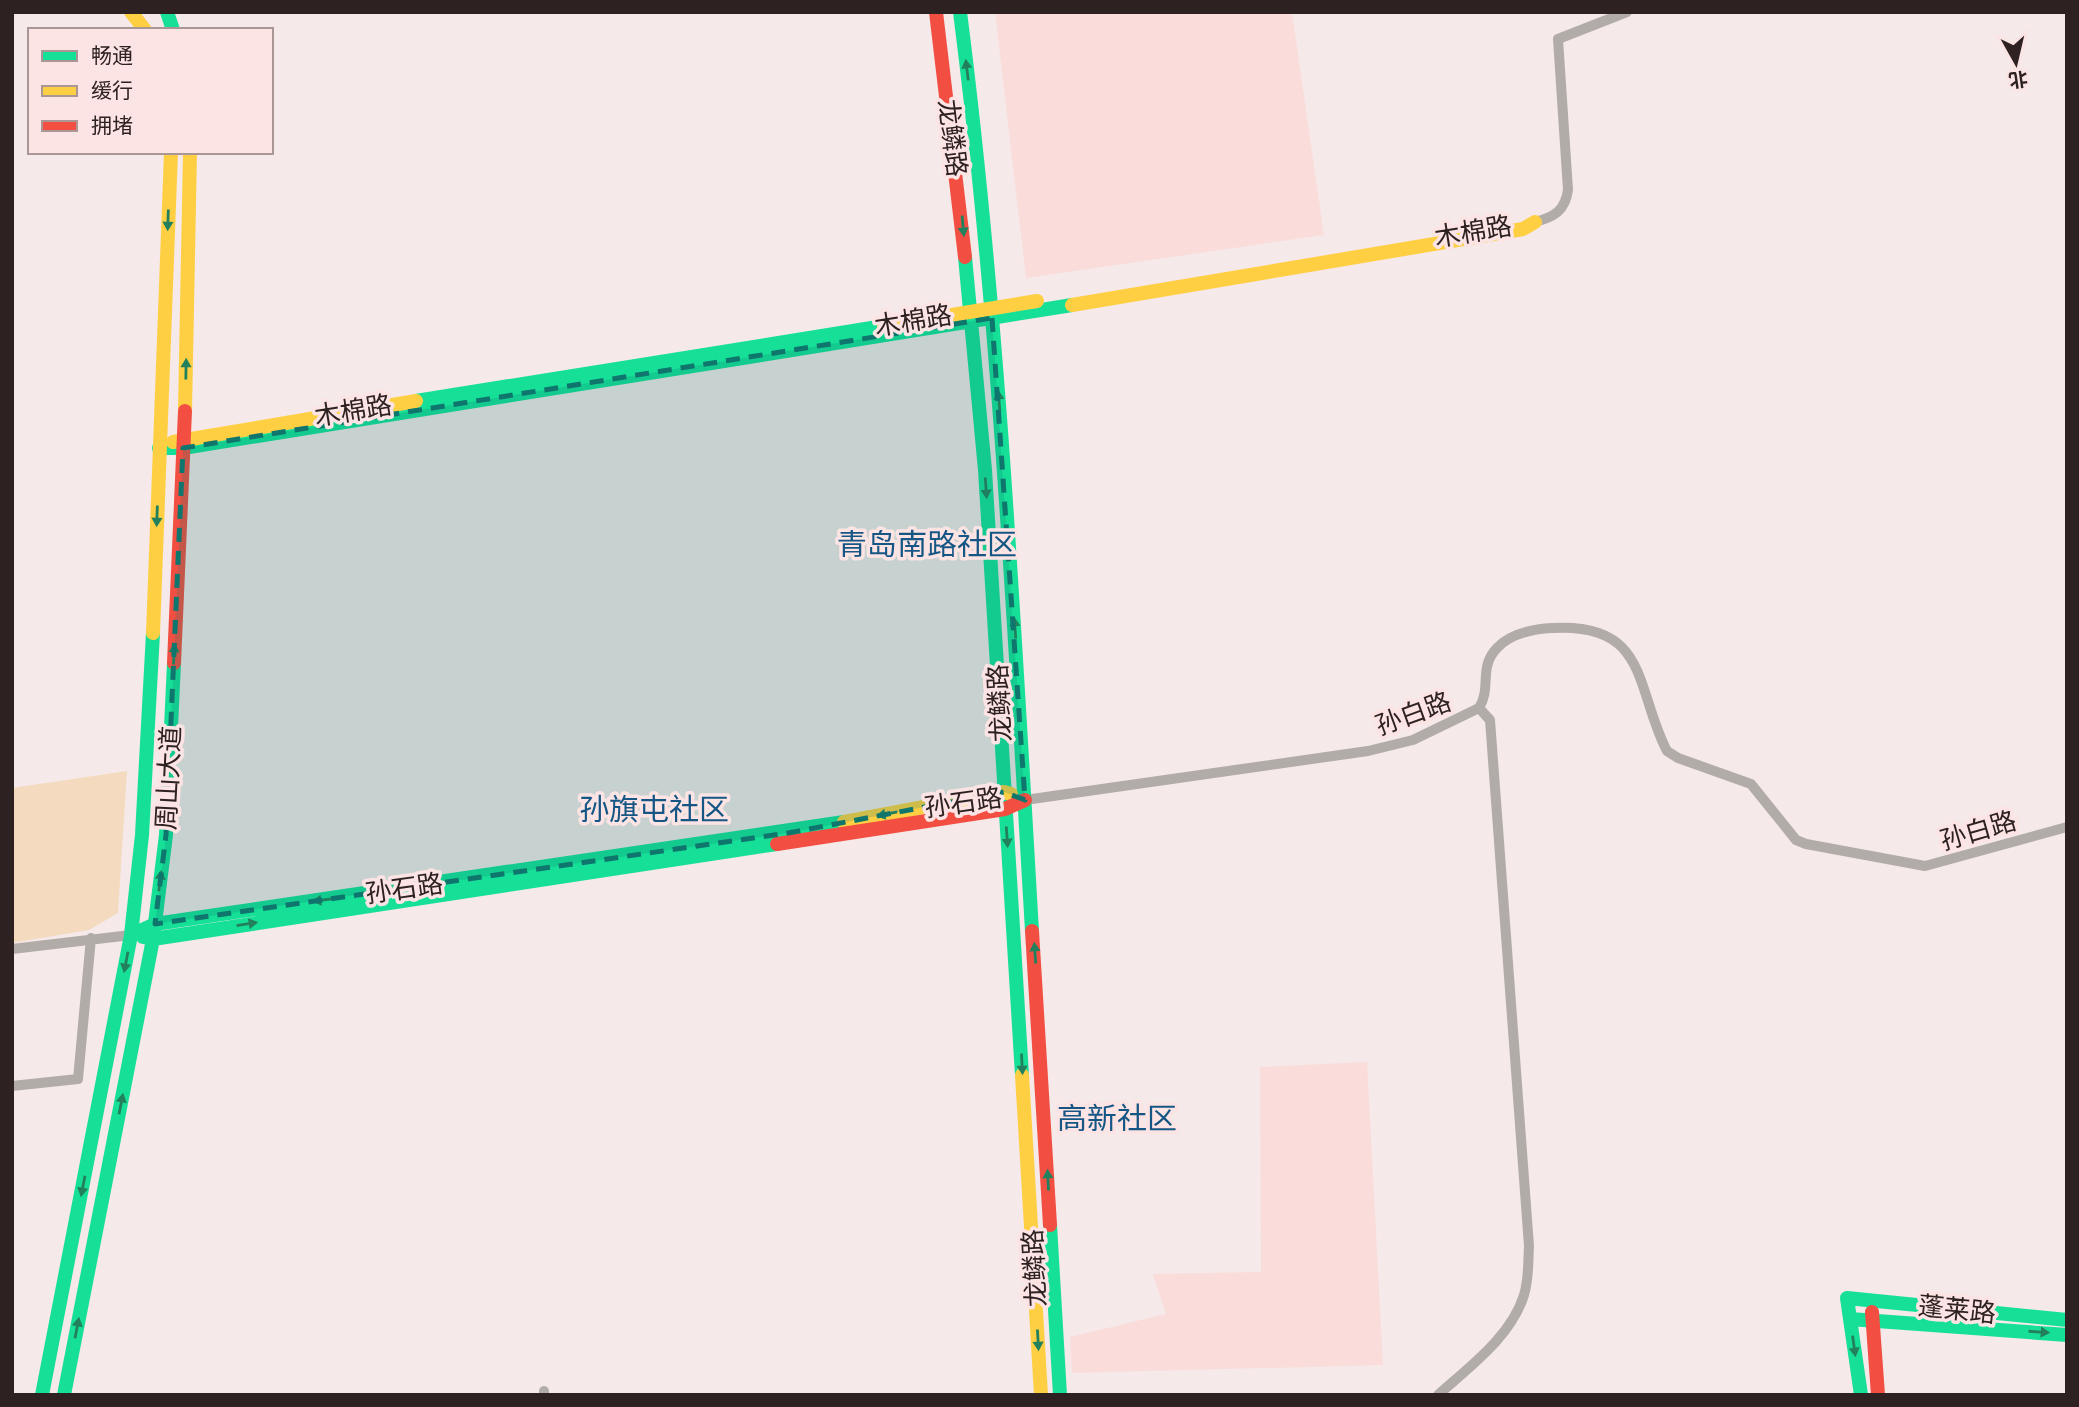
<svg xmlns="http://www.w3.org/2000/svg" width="2079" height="1407" font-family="Mulish,'Noto Sans SC',sans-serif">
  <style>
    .built { fill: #fadcdb }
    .green { fill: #f4dbbf }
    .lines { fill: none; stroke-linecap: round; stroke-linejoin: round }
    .street { stroke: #b2aca9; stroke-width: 10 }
    .fast { stroke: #16e098; stroke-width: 14 }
    .slow { stroke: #ffcf43; stroke-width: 14 }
    .jam { stroke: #f24e42; stroke-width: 14 }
    .oneway { fill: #22805c }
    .marked { fill: #0f766e; fill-opacity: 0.2; stroke: #0f766e; stroke-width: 5; stroke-dasharray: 14 9; stroke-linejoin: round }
    .labels { text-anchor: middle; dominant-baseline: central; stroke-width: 7; stroke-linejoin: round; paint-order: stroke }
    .street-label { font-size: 26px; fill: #2e2121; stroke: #fbe4e3 }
    .quarter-label { font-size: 30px; fill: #155685; stroke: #fbe4e3 }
  </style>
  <rect width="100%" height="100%" fill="#f5e9e9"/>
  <!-- built -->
  <path class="built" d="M995 12H1292L1324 235 1026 278Z
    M1367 1062 1383 1365 1072 1373 1070 1337 1166 1314 1153 1274 1261 1272 1260 1067Z"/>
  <!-- green -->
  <path class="green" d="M127 771 118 913 89 930 12 943V788Z"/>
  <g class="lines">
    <!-- street -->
    <path class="street" d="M1535 222C1554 217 1565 211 1568 190L1558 39 1627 12
      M1025 800 1368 751 1413 740 1479 708C1492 687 1478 668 1497 648 1510 634 1533 629 1552 628 1649 622 1635 689 1667 751L1678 758 1751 784 1796 840 1806 844 1925 866 2067 827
      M12 949 131 935
      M12 1086 78 1079 91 938
      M544 1395V1391
      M1438 1395C1469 1367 1511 1337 1524 1295 1529 1279 1528 1262 1529 1246L1490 720 1479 708"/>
    <!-- fast -->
    <path class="fast" d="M167 12 173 30
      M960 12C999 317 1014 624 1032 931
      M965 257 985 470 1022 1075
      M416 401 884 326
      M159 448H183L1072 305
      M131 935 155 924 844 822
      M143 937 153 939 777 844
      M1050 1225 1060 1395
      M1850 1319 2067 1335
      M42 1395 131 935 142 835 153 633
      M64 1395 153 939 166 835 174 663
      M1861 1395 1847 1298 2067 1320"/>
    <!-- slow -->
    <path class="slow" d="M131 12 145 30
      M1072 305 1523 229 1535 222
      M884 326 1037 301
      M185 411 190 152
      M173 442 416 401
      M153 633 171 152
      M844 822 1004 792 1011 794
      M1022 1075 1041 1395"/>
    <!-- jam -->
    <path class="jam" d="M936 12 965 257
      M174 663 185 411
      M777 844 1005 809 1025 800
      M1032 931 1050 1225
      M1872 1312 1878 1395"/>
  </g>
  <!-- one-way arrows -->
  <defs><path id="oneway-solid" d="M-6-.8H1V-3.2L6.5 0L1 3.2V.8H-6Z" transform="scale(1.75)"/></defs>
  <g class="oneway">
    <use href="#oneway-solid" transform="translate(967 70) rotate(-97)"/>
    <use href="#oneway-solid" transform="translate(168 220) rotate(92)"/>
    <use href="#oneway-solid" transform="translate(963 226) rotate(85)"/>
    <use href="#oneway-solid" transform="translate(186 369) rotate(-89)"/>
    <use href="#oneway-solid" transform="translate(999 401) rotate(-95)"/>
    <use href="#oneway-solid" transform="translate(986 488) rotate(86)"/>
    <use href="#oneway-solid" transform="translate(157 516) rotate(92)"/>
    <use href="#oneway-solid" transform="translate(1015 628) rotate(-94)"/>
    <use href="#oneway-solid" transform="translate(174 654) rotate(-87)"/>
    <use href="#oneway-solid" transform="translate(887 814) rotate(169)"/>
    <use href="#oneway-solid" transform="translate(1007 837) rotate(86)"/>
    <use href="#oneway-solid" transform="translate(160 881) rotate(-83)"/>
    <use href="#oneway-solid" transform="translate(323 900) rotate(172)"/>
    <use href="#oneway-solid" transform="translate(247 924) rotate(-9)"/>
    <use href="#oneway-solid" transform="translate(1035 953) rotate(-94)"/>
    <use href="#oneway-solid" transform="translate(126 962) rotate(101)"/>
    <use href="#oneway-solid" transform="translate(1022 1064) rotate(87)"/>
    <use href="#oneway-solid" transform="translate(121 1104) rotate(-79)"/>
    <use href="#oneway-solid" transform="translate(1048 1180) rotate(-93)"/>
    <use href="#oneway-solid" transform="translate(83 1186) rotate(101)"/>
    <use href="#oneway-solid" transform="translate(77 1328) rotate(-79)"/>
    <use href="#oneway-solid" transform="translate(2039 1332) rotate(4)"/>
    <use href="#oneway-solid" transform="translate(1038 1340) rotate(87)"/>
    <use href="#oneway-solid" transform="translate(1854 1346) rotate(82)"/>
  </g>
  <!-- marked area -->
  <path class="marked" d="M992 318 1025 800 1004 792 788 833 155 924 166 835 183 448Z"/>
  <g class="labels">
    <!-- street labels -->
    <g class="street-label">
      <text transform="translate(953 138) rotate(83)">龙鳞路</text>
      <text transform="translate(1473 231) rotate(-9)">木棉路</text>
      <text transform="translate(913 320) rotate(-9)">木棉路</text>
      <text transform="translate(353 410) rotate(-9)">木棉路</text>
      <text transform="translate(999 703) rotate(-93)">龙鳞路</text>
      <text transform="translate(1413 713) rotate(-20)">孙白路</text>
      <text transform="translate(168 778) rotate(-87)">周山大道</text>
      <text transform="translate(963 802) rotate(-8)">孙石路</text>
      <text transform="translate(1978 830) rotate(-16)">孙白路</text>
      <text transform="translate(404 888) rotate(-8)">孙石路</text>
      <text transform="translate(1034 1268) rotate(-93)">龙鳞路</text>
      <text transform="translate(1957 1309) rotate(6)">蓬莱路</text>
    </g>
    <!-- quarter labels -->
    <g class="quarter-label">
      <text x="927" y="544">青岛南路社区</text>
      <text x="654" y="809">孙旗屯社区</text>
      <text x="1117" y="1118">高新社区</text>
    </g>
  </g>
  <!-- border -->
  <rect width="2079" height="1407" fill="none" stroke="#2e2121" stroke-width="28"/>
  <!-- legend -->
  <rect x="28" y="28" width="245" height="126" fill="#fbe4e3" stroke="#a99695" stroke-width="2"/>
  <rect x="42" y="51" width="35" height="10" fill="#16e098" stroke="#a99695" stroke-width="2"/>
  <text x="91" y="63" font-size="21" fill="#2e2121">畅通</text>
  <rect x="42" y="86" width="35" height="10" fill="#ffcf43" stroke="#a99695" stroke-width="2"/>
  <text x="91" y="98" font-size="21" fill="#2e2121">缓行</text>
  <rect x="42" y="121" width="35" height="10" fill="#f24e42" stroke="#a99695" stroke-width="2"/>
  <text x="91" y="133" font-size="21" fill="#2e2121">拥堵</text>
  <!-- north arrow -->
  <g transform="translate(2016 63) rotate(172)" stroke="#fbe4e3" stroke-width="5" paint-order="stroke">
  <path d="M0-5L12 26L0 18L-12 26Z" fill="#2e2121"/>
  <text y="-10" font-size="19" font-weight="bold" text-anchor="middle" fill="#2e2121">北</text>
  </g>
</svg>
